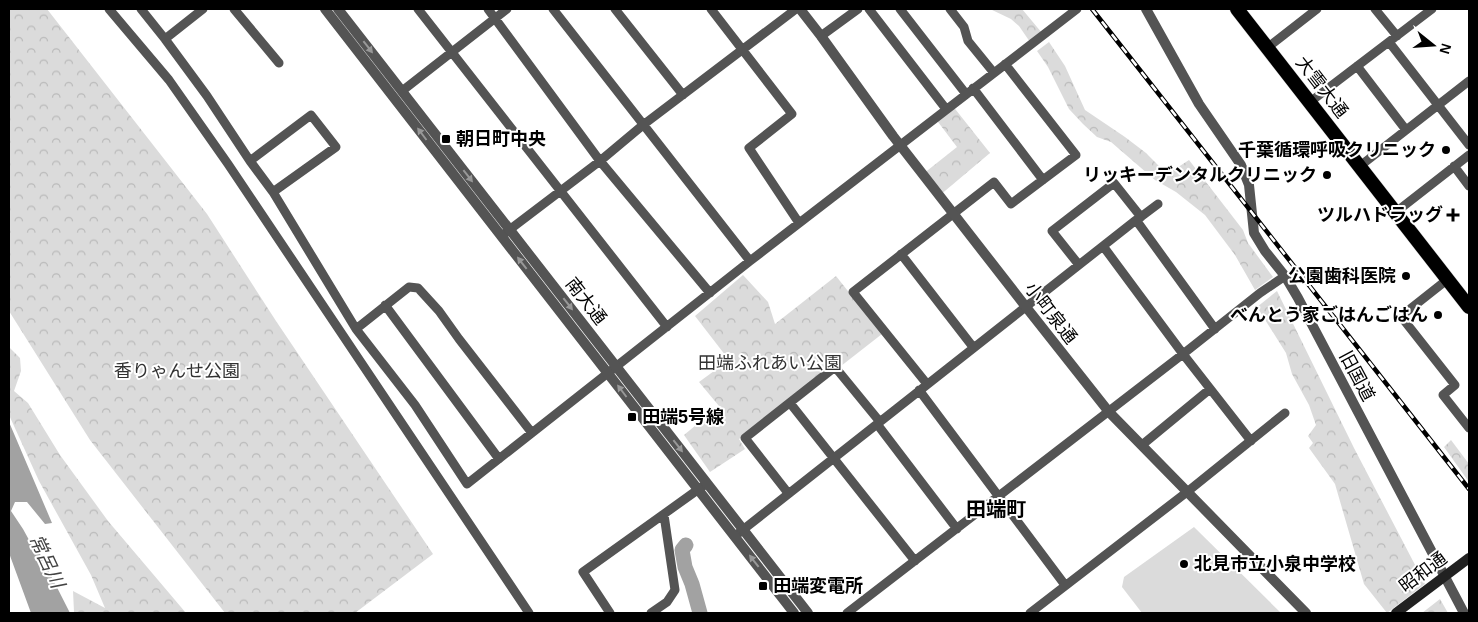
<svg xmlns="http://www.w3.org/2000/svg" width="1478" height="622" font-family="Arial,'Noto Sans JP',sans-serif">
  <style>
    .green { fill: #dbdbdb }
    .forest { fill: url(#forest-crowns) }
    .water { fill: #a2a2a2 }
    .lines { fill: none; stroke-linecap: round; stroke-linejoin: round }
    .river { stroke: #a2a2a2; stroke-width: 15 }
    .trunk-casing { stroke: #dbdbdb; stroke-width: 15 }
    .minor { stroke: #545454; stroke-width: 9 }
    .tertiary { stroke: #545454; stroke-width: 10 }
    .secondary { stroke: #212121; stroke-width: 10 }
    .trunk { stroke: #000; stroke-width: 14 }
    .rail-casing { stroke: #000; stroke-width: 4.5 }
    .rail { stroke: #fff; stroke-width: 2.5; stroke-dasharray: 8; stroke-linecap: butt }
    .oneway { fill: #989898 }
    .poi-dot { fill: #000; stroke: #fff; stroke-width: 2 }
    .labels { text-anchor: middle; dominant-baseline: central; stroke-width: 4; stroke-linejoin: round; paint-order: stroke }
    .street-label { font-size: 18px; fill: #000; stroke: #fff }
    .poi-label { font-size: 18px; font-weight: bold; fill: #000; stroke: #fff; text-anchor: end }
    .park-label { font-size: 18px; fill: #323232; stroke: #fff }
    .water-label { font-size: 19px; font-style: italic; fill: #434343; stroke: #fff }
    .quarter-label { font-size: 20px; font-weight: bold; fill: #000; stroke: #fff }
  </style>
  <defs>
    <pattern id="forest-crowns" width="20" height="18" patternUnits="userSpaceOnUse" patternTransform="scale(1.25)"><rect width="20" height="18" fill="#dbdbdb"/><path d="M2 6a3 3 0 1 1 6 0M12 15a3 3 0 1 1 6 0" fill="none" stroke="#bababa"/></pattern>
  </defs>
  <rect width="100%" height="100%" fill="#fff"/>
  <!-- green -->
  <path class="green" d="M1194 527 1281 613H1142L1122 587 1124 577Z"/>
  <!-- forest -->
  <path class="forest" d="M9 9H47L207 214 276 321 433 554 355 613H225L90 440 9 311Z
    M990 9H1022L1042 33 1030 42 1019 26 1011 19Z
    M1049 42 1065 66 1085 110 1125 137 1146 153 1160 167 1169 173 1189 160 1243 230 1248 243 1273 277 1255 290 1235 255 1205 215 1176 192 1155 180 1111 142 1097 137 1083 124 1069 109 1048 67 1037 51Z
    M952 105 990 153 939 196 923 174 957 147 935 118Z
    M743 275 768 302 775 324 836 276 882 334 841 366 838 362 739 439 745 449 710 472 684 435 719 406 699 382 729 360 695 316Z
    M1277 291 1354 448 1425 584 1387 613 1364 584 1335 484 1309 448 1313 443 1308 436 1316 425 1309 405 1292 374 1286 353 1257 307Z
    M9 347 20 358 21 371 14 391 28 403 60 455 108 521 186 613H75L74 612 73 591 105 608 91 575 39 481 9 415Z
    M1451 440 1469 464V482L1444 447Z
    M1440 599 1448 613H1422Z"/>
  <!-- water -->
  <path class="water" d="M9 422 52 523 45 524 27 502H15L11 511 23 529 34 549 38 550 70 613H31L9 553Z"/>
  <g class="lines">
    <!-- river -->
    <path class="river" d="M686 545 682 550 685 567 692 584 700 613"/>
    <!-- trunk casing -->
    <g class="trunk-casing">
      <path id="trunk" d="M1237 9 1469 307"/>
    </g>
    <!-- minor -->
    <path class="minor" d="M109 9 169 80 228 164 529 613
      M141 9 165 39 207 96 250 161 273 192 356 329 415 405 467 484 750 261 1077 9
      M234 9 279 63
      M418 9 667 327
      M488 9 600 161 710 293
      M553 9 750 261
      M615 9 683 95
      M711 9 792 114 749 148 799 223
      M869 9 946 109
      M900 9 966 94
      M950 9 964 27 968 41 994 73
      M1375 9 1397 36
      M821 36 858 9
      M165 39 203 9
      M1389 42 1469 145
      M1267 48 1317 9
      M1357 66 1406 130
      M973 88 1043 180
      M402 91 507 9
      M1310 102 1432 9
      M250 161 311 115 336 147 273 192
      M1360 166 1469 81
      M1454 166 1469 186
      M1396 212 1469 155
      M1138 219 1158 204
      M504 234 600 161 643 125 796 9
      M1103 246 1183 354 1251 441
      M901 254 973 347
      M1079 265 1052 231 1114 183 1141 217
      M1448 279 1405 313 1403 319 1455 385 1443 395 1469 428
      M385 305 499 459
      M356 329 409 287 418 288 439 311 459 339 532 433
      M927 384 853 292 994 182 1011 204 1076 155 1005 64
      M919 390 1065 585
      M790 403 915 561
      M877 424 957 529
      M1142 445 1210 389
      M788 493 745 438 835 367 880 422
      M735 536 1136 220 1215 329
      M610 613 583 572 703 486
      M651 613 667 602 675 590 664 515
      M847 613 1183 354 1260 293 1285 276
      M1030 613 1187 492 1285 413"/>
    <!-- tertiary -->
    <path class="tertiary" d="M325 9 794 613
      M338 9 808 613
      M800 9 821 36 893 136 1026 307 1109 412 1306 613
      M1146 9 1199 104 1241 165 1249 185 1254 233 1265 251 1285 276 1298 298 1464 613"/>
    <!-- secondary -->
    <path class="secondary" d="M1396 613 1469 558"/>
    <!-- trunk -->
    <use href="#trunk" class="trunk"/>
    <!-- rail casing -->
    <g class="rail-casing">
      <path id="rail" d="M1092 9 1469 489"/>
    </g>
    <!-- rail -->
    <use href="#rail" class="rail"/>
  </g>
  <!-- one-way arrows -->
  <defs><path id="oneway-solid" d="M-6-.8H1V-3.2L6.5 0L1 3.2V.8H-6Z" transform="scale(1.25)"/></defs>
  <g class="oneway">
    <use href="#oneway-solid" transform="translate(368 47) rotate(52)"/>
    <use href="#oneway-solid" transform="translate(422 134) rotate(-127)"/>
    <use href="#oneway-solid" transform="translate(468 176) rotate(52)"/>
    <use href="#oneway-solid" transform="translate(522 263) rotate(-128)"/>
    <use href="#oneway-solid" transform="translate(568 304) rotate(52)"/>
    <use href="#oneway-solid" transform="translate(622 391) rotate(-127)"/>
    <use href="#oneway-solid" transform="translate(678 446) rotate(52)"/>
    <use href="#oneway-solid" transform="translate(754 561) rotate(-128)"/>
  </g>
  <!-- markers -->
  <g class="poi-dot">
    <rect x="441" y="134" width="10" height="10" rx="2.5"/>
    <circle cx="1446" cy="150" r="5"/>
    <circle cx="1327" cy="175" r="5"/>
    <path d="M1450.5 207.5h5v5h5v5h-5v5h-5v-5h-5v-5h5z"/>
    <circle cx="1406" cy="276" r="5"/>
    <circle cx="1438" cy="315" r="5"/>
    <rect x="627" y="412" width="10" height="10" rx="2.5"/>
    <circle cx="1184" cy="564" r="5"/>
    <rect x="758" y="581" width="10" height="10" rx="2.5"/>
  </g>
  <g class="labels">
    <!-- street labels -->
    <g class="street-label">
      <text transform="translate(1322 87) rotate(52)">大雪大通</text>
      <text transform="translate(586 301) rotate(52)">南大通</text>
      <text transform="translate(1051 313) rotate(52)">小町泉通</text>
      <text transform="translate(1357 376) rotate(62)">旧国道</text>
      <text transform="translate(1423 572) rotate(-37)">昭和通</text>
    </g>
    <!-- poi labels -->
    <g class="poi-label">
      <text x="456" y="139" text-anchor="start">朝日町中央</text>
      <text x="1436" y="150">千葉循環呼吸クリニック</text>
      <text x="1317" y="175">リッキーデンタルクリニック</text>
      <text x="1443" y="215">ツルハドラッグ</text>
      <text x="1396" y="276">公園歯科医院</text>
      <text x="1428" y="315">べんとう家ごはんごはん</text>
      <text x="642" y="417" text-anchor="start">田端5号線</text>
      <text x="1194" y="564" text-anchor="start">北見市立小泉中学校</text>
      <text x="773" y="586" text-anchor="start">田端変電所</text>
    </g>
    <!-- park labels -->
    <g class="park-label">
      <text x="770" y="363">田端ふれあい公園</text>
      <text x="177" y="371">香りゃんせ公園</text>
    </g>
    <!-- water labels -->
    <g class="water-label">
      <text transform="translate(47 561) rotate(65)">常呂川</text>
    </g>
    <!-- quarter labels -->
    <g class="quarter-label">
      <text x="996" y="509">田端町</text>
    </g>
  </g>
  <!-- border -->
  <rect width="1478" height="622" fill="none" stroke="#000000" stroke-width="20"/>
  <!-- north arrow -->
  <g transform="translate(1433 45) rotate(107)" stroke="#ffffff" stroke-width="4" paint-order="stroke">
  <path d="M0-4L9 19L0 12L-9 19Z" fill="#000000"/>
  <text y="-8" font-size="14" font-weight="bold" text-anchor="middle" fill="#000000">N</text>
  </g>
</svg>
